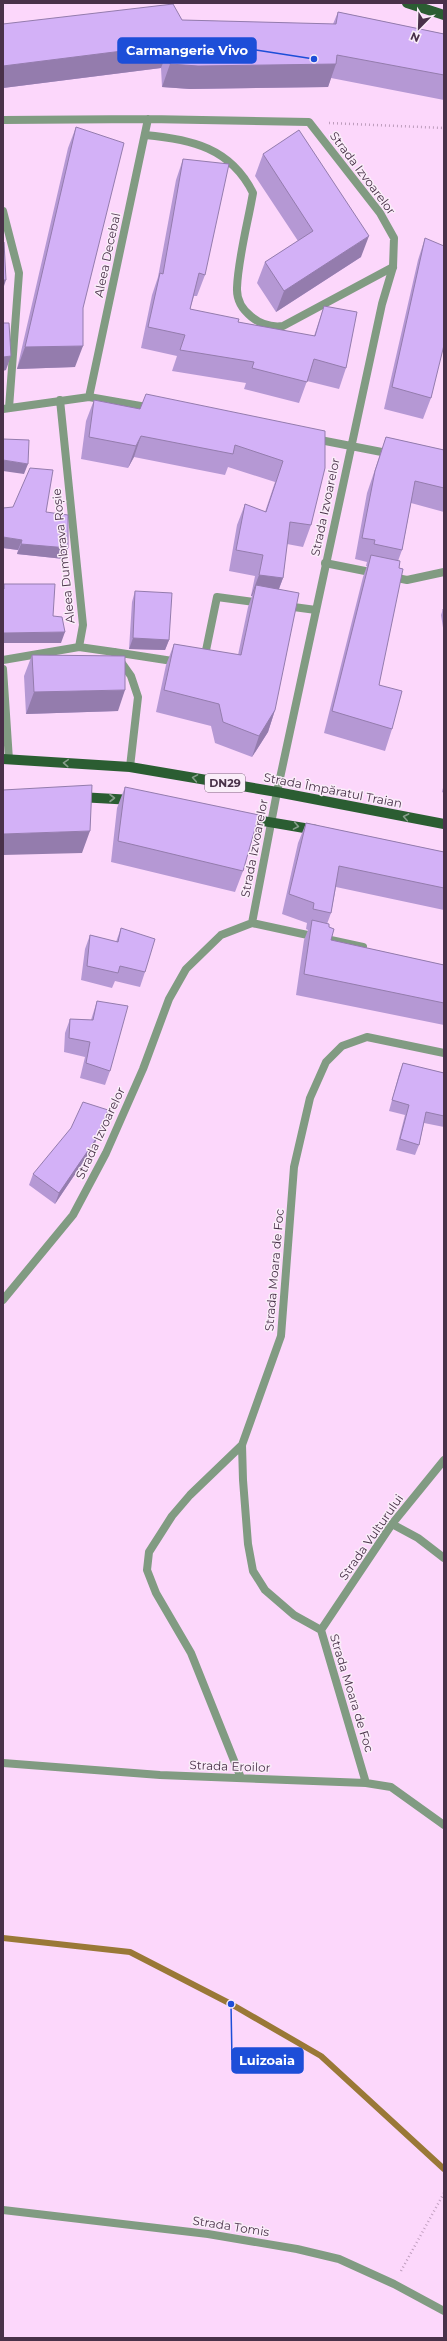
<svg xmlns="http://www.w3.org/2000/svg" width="447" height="2341" font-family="Montserrat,sans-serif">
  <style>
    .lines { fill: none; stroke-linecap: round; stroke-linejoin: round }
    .stream { stroke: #9a7837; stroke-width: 6 }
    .path { stroke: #bd9cbc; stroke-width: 2.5; stroke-dasharray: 1 3; stroke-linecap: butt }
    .service { stroke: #819b82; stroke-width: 8 }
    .minor { stroke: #819b82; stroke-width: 8 }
    .primary { stroke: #2b5d32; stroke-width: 10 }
    .wall { fill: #b598d4 }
    .shaded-wall { fill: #947cad }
    .building { fill: #d3b1f7; stroke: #947cad }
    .oneway { stroke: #889e8c }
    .labels { text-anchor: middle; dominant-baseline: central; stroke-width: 3; stroke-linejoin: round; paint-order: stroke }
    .shield { fill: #faedf9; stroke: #7e697e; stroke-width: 1 }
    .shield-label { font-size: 11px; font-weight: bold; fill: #493149 }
    .street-label { font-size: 12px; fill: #493149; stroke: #faedf9 }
    .leader { fill: none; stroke: #1d4ed8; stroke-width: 1.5 }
    .callout-dot { fill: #1d4ed8; stroke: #faedf9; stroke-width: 1.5 }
    .callout { fill: #1d4ed8; stroke: #1d4ed8; stroke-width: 1.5 }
    .callout-label { font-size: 13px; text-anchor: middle; font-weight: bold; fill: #fff }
  </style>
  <rect width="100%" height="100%" fill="#fcd7fb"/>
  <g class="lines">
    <!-- stream -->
    <path class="stream" d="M3 1938 130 1952 231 2004 321 2056 444 2169"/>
    <!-- path -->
    <path class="path" d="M329 123 444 128
      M401 2271 444 2193"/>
    <!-- service -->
    <path class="service" d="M145 135C191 139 231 148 253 193 248 222 238 259 237 288 236 311 261 329 283 326L393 267
      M325 563 375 573
      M392 577 407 580 444 572
      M286 606 316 610
      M114 652 179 662
      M204 660 217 597 261 603"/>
    <!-- minor -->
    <path class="minor" d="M3 120 148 119 309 122 380 213 394 238 393 267 382 304 277 792 252 923 221 935 186 969 169 999 143 1069 106 1153 73 1215 3 1300
      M3 211 19 273 9 408
      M89 397 148 119
      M60 400 83 625 79 647 114 652 131 676 138 697 130 767
      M3 409 89 397 152 408
      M315 439 392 454
      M3 660 79 647
      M3 669 9 760
      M252 923 363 947
      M392 1524 418 1538 444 1558
      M321 1630 392 1524 444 1460
      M3 1763 160 1775 366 1783 391 1787 444 1825
      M241 1778 191 1653 156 1593 147 1570 149 1552 172 1516 190 1495 242 1445
      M366 1783 321 1630 294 1615 265 1590 253 1571 248 1544 243 1480 242 1445 281 1336 294 1167 310 1098 326 1062 342 1046 367 1037 444 1053
      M3 2210 208 2234 297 2249 339 2259 394 2284 444 2311"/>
    <!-- primary -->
    <path class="primary" d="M407 3 444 15
      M3 759 130 767 277 792 444 824
      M79 797 133 800
      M245 818 316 830"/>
  </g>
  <!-- wall -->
  <path class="wall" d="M338 12 444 34V100L331 78 328 87 190 89 162 87 161 68 3 88V24L182 20 333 24Z
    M76 127 75 367 17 369 68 148Z
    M263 154 361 257 276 312 257 283 265 262 298 241 255 176Z
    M183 159 205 275 197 296H194L190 309 238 322 314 336 324 306 346 368 339 389 307 381 299 403 244 389 246 383 172 371 177 356 141 348 152 295 158 277 176 180Z
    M425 238 431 398 423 419 384 409 418 260Z
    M94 400 140 409 325 431 311 525 303 547 287 544 283 578 279 589 275 710 268 732 252 757 215 743 211 726 156 712 166 665 174 644 238 655 248 607 252 596H251L255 576 229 571 237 525 245 504 265 512 275 482 228 467 225 475 134 457 128 468 81 459 86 421Z
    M386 437 444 450V512L411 503 402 550 398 561 379 685 392 729 385 751 324 733 363 577 367 566H366L367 562 355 559 367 493Z
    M46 512 64 559 17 554 18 550 3 548Z
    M135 591 169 640 165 650 129 649 132 602Z
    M443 609H444V634L441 615Z
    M32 655 118 711 26 714 24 676Z
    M444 784V793L442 792Z
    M125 787 243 871 235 892 111 862 117 808Z
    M306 823 444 852V910L336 887 331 913 327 924 329 927 331 940 444 965V1025L296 995 304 940 308 930 306 929 307 923 282 914 298 843Z
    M121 928 145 972 140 987 115 981 112 988 81 980 85 949 90 935 116 942Z
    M97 1001 110 1071 105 1085 80 1078 85 1057 64 1052 65 1033 70 1019 91 1020Z
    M403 1063 444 1073V1127L424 1123 419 1145 415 1155 396 1150 405 1115 389 1111 399 1074Z
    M94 1146 55 1204 29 1185 33 1174Z"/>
  <!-- shaded-wall -->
  <path class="shaded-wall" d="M170 45 161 68 3 88V66Z
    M170 64H336L328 87 190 89 162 87Z
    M369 236 361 257 276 312 284 291Z
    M3 280H6L3 289Z
    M83 346 75 367 17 369 25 347Z
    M11 356 6 370 3 371V357Z
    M141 436 134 457 128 468 136 446Z
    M3 460 28 464 24 474 3 471Z
    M3 537 22 540 18 550 3 548Z
    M21 544 68 548 64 559 17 554Z
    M259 575 283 578 275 599 256 585 252 596H251Z
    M65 632 61 643H3V633Z
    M133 638 169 640 165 650 129 649Z
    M125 690 118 711 26 714 34 692Z
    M275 710 268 732 252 757 259 736Z
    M90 831 82 853 3 855V834Z
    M108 1110 94 1146 55 1204 59 1193Z"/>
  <!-- building -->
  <path class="building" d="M173 4 182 20 336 24 338 12 444 34V75L337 55 336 64 198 66 170 64V45L3 66V24Z
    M76 127 124 143 83 308V346L25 347Z
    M299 130 369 236 284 291 265 262 313 231 263 154Z
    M183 159 229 164 205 275 199 273 190 309 239 319 238 322 315 336 324 306 357 312 346 368 314 359 307 382 252 368 254 362 180 350 185 335 148 327 160 273 163 274Z
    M425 238 444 246V345L431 398 392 387Z
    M3 242H4L6 280H3Z
    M3 323H9L11 356 3 357Z
    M146 394 325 431V468L311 525 290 522 283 578 259 575 263 555 236 550 245 504 266 512 283 461 235 445 233 454 141 436 136 446 89 437 94 400 140 409Z
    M386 437 444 450V488L415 481 402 550 374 544 375 540 362 538 375 471Z
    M3 439 29 440 28 464 3 460Z
    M30 468 53 470 46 512 68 515V548L21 544 22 540 3 537V508L13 507Z
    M371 555 400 561 399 568 403 569 379 685 402 691 392 729 332 711Z
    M4 584H55L53 616 62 617 65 632 3 633V589H4Z
    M256 585 299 593 275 710 259 736 223 722 219 704 164 690 174 644 241 655Z
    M135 591 172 593 169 640 133 638Z
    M443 609H444V617Z
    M32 655 125 656V690L34 692Z
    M3 691 4 700H3Z
    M92 785 90 831 3 834V790Z
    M125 787 259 815 243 871 118 841Z
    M306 823 444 852V888L339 866 331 913 313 909 314 903 289 894Z
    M312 920 329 924V927L334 929 331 940 444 965V1003L304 974Z
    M121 928 155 939 145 972 120 966 118 973 87 966 90 935 118 942Z
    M97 1001 128 1006 110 1071 86 1063 90 1042 69 1038 70 1019 93 1020Z
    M403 1063 444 1073V1116L426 1112 419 1145 400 1139 409 1105 392 1100Z
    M83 1102 108 1110 98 1136 59 1193 33 1174 71 1128Z"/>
  <!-- one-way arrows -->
  <defs><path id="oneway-chevron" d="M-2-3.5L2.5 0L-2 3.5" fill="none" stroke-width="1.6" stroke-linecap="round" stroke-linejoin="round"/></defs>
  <g class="oneway">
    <use href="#oneway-chevron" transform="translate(66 763) rotate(-176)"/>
    <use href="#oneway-chevron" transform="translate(195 778) rotate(-170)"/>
    <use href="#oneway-chevron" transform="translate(112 798)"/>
    <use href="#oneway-chevron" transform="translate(406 817) rotate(-169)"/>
    <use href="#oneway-chevron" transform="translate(296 826) rotate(10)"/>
  </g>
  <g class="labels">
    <!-- shield labels -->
    <rect class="shield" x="205" y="774" width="40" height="18" rx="3"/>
    <g class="shield-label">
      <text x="225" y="783">DN29</text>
    </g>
    <!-- street labels -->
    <g class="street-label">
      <text transform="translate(363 173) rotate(53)">Strada Izvoarelor</text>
      <text transform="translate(107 255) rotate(-78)">Aleea Decebal</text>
      <text transform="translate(325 507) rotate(-78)">Strada Izvoarelor</text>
      <text transform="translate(63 556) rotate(-96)">Aleea Dumbrava Roșie</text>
      <text transform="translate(333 790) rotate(11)">Strada Împăratul Traian</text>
      <text transform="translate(254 848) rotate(-79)">Strada Izvoarelor</text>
      <text transform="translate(100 1133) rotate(-65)">Strada Izvoarelor</text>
      <text transform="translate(274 1270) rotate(-85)">Strada Moara de Foc</text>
      <text transform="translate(371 1537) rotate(-55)">Strada Vulturului</text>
      <text transform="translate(352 1693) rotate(73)">Strada Moara de Foc</text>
      <text transform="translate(230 1766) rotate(2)">Strada Eroilor</text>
      <text transform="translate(231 2226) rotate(9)">Strada Tomis</text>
    </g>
  </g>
  <!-- callouts -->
  <path class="leader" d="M314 59L256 50M231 2004L232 2060"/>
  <g class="callout-dot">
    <circle cx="314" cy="59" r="4"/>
    <circle cx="231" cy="2004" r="4"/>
  </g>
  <g class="callout">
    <rect x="118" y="38" width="138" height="25" rx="4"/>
    <rect x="232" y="2048" width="71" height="25" rx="4"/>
  </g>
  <g class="callout-label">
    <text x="187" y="55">Carmangerie Vivo</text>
    <text x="267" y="2065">Luizoaia</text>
  </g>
  <!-- border -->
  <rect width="447" height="2341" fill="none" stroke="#493149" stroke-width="8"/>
  <!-- north arrow -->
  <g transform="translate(419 28) rotate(203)" stroke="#faedf9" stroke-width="3" paint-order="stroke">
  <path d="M0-3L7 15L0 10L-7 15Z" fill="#493149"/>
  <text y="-6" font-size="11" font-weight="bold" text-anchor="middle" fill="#493149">N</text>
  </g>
</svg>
